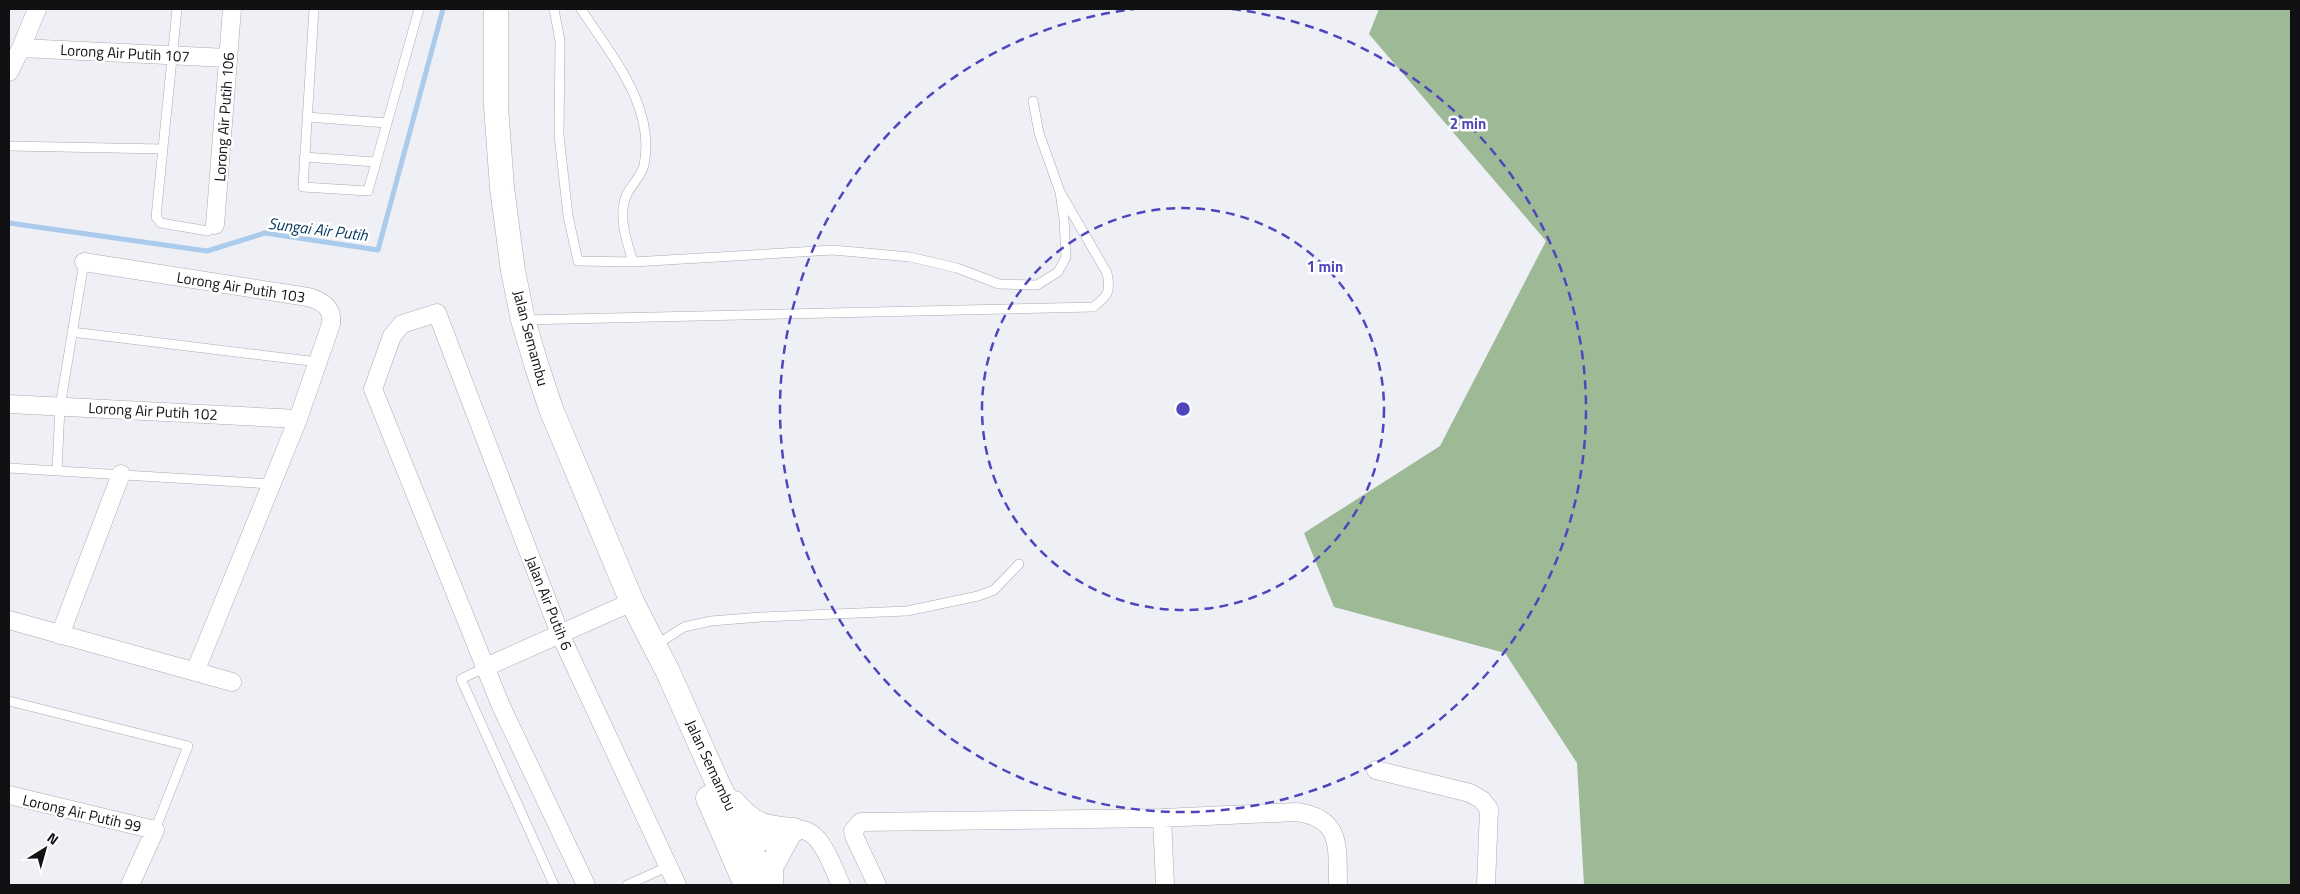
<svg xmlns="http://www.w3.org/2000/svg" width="2300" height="894" font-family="'Titillium Web',sans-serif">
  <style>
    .forest { fill: #9db995 }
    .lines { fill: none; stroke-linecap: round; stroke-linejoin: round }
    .stream { stroke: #aacbec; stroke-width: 5 }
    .service-casing { stroke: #a9abb0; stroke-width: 10 }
    .minor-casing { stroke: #a9abb0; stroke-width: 19 }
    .secondary-casing { stroke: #a9abb0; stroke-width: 25 }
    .service { stroke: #fff; stroke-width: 9 }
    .minor { stroke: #fff; stroke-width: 18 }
    .secondary { stroke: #fff; stroke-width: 24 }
    .ring { fill: none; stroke: #4f46bd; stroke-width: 2.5; stroke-dasharray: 9 6 }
    .labels { text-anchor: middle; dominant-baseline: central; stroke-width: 5; stroke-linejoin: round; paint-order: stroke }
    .street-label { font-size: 15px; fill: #111113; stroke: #fff }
    .water-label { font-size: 16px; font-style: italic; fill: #00355d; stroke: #fff }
    .centre { fill: #4f46bd; stroke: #fff; stroke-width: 2.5 }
    .ring-label { font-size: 15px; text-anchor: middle; font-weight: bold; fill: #4f46bd; stroke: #fff; stroke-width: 5; stroke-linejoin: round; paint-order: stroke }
  </style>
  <rect width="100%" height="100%" fill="#eff0f6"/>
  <!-- forest -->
  <path class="forest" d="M1379 9H2291V885H1584L1577 763 1505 653 1334 607 1304 533 1440 446 1546 241 1369 34Z"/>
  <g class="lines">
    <!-- stream -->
    <path class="stream" d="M9 223 207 251 265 233 378 250 443 9"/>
    <!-- service casing -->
    <g class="service-casing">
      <path id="service" d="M177 9 156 217 161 223 208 231 215 225
        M314 9 303 187 368 191 419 9
        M554 9 560 41 559 135 568 216 578 261 633 262 833 250 910 257 957 268 999 284 1037 285 1058 272 1066 257 1064 219 1060 192
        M581 9C611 55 656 107 644 165 641 177 632 184 627 194 617 215 627 242 633 262
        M307 117 387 123
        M9 146 163 149
        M304 157 376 162
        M523 320 1093 307C1108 296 1111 292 1107 273L1060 192 1039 133 1033 101
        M72 332 318 362
        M9 468 271 484
        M57 471 60 407 84 262
        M656 645 684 627 711 621 761 617 907 611 978 596 994 590 1019 564
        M486 667 461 679 554 885
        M9 701 188 746 155 830
        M627 885 669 866"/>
    </g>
    <!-- minor casing -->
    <g class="minor-casing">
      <path id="minor" d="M21 48 228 58
        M9 72 21 48 37 9
        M215 225 232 9
        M84 262 308 297C323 301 333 308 331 324L298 419 195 672
        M9 404 298 419
        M9 620 232 682
        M60 635 121 474
        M486 667 632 602
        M1376 770 1470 793 1482 800 1489 809 1486 885
        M9 795 155 830 130 885
        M1162 818 1165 885
        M750 847C764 842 779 833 794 830 821 825 832 867 841 885
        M586 885 501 706 373 389 392 336 402 324 437 313 560 634 677 885
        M877 885 855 838 853 831 861 822 1162 818 1296 812C1343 818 1337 848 1338 885"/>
    </g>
    <!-- secondary casing -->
    <g class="secondary-casing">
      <path id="secondary" d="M496 9V106L502 188 513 271 523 320 537 367 551 409 632 602 668 672 717 782 750 847 765 885
        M708 798 746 885
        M734 803C753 826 765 828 794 830
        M771 885V867L790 832"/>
    </g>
    <!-- service -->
    <use href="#service" class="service"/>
    <!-- minor -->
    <use href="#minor" class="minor"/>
    <!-- secondary -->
    <use href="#secondary" class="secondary"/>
  </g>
  <!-- distance rings -->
  <g class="ring">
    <circle cx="1183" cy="409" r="201"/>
    <path d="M1232 9A403 403 0 1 1 1134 9"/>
  </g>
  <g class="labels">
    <!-- street labels -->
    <g class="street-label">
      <text transform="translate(125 53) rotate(3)">Lorong Air Putih 107</text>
      <text transform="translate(224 117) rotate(-86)">Lorong Air Putih 106</text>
      <text transform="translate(241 287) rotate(9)">Lorong Air Putih 103</text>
      <text transform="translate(531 338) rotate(75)">Jalan Semambu</text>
      <text transform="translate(153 411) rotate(3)">Lorong Air Putih 102</text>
      <text transform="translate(549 603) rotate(68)">Jalan Air Putih 6</text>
      <text transform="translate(711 765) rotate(65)">Jalan Semambu</text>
      <text transform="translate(82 813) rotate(13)">Lorong Air Putih 99</text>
    </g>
    <!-- water labels -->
    <g class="water-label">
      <text transform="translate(318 229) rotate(7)">Sungai Air Putih</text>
    </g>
  </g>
  <circle cx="1183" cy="409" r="8" class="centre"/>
  <g class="ring-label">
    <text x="1468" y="129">2 min</text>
    <text x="1325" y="272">1 min</text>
  </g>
  <!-- border -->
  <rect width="2300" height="894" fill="none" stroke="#111113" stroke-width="20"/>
  <!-- north arrow -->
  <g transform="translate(45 849) rotate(37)" stroke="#ffffff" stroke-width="4" paint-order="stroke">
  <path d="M0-4L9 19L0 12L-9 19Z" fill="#111113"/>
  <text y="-8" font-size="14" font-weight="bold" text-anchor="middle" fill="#111113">N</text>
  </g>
</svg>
